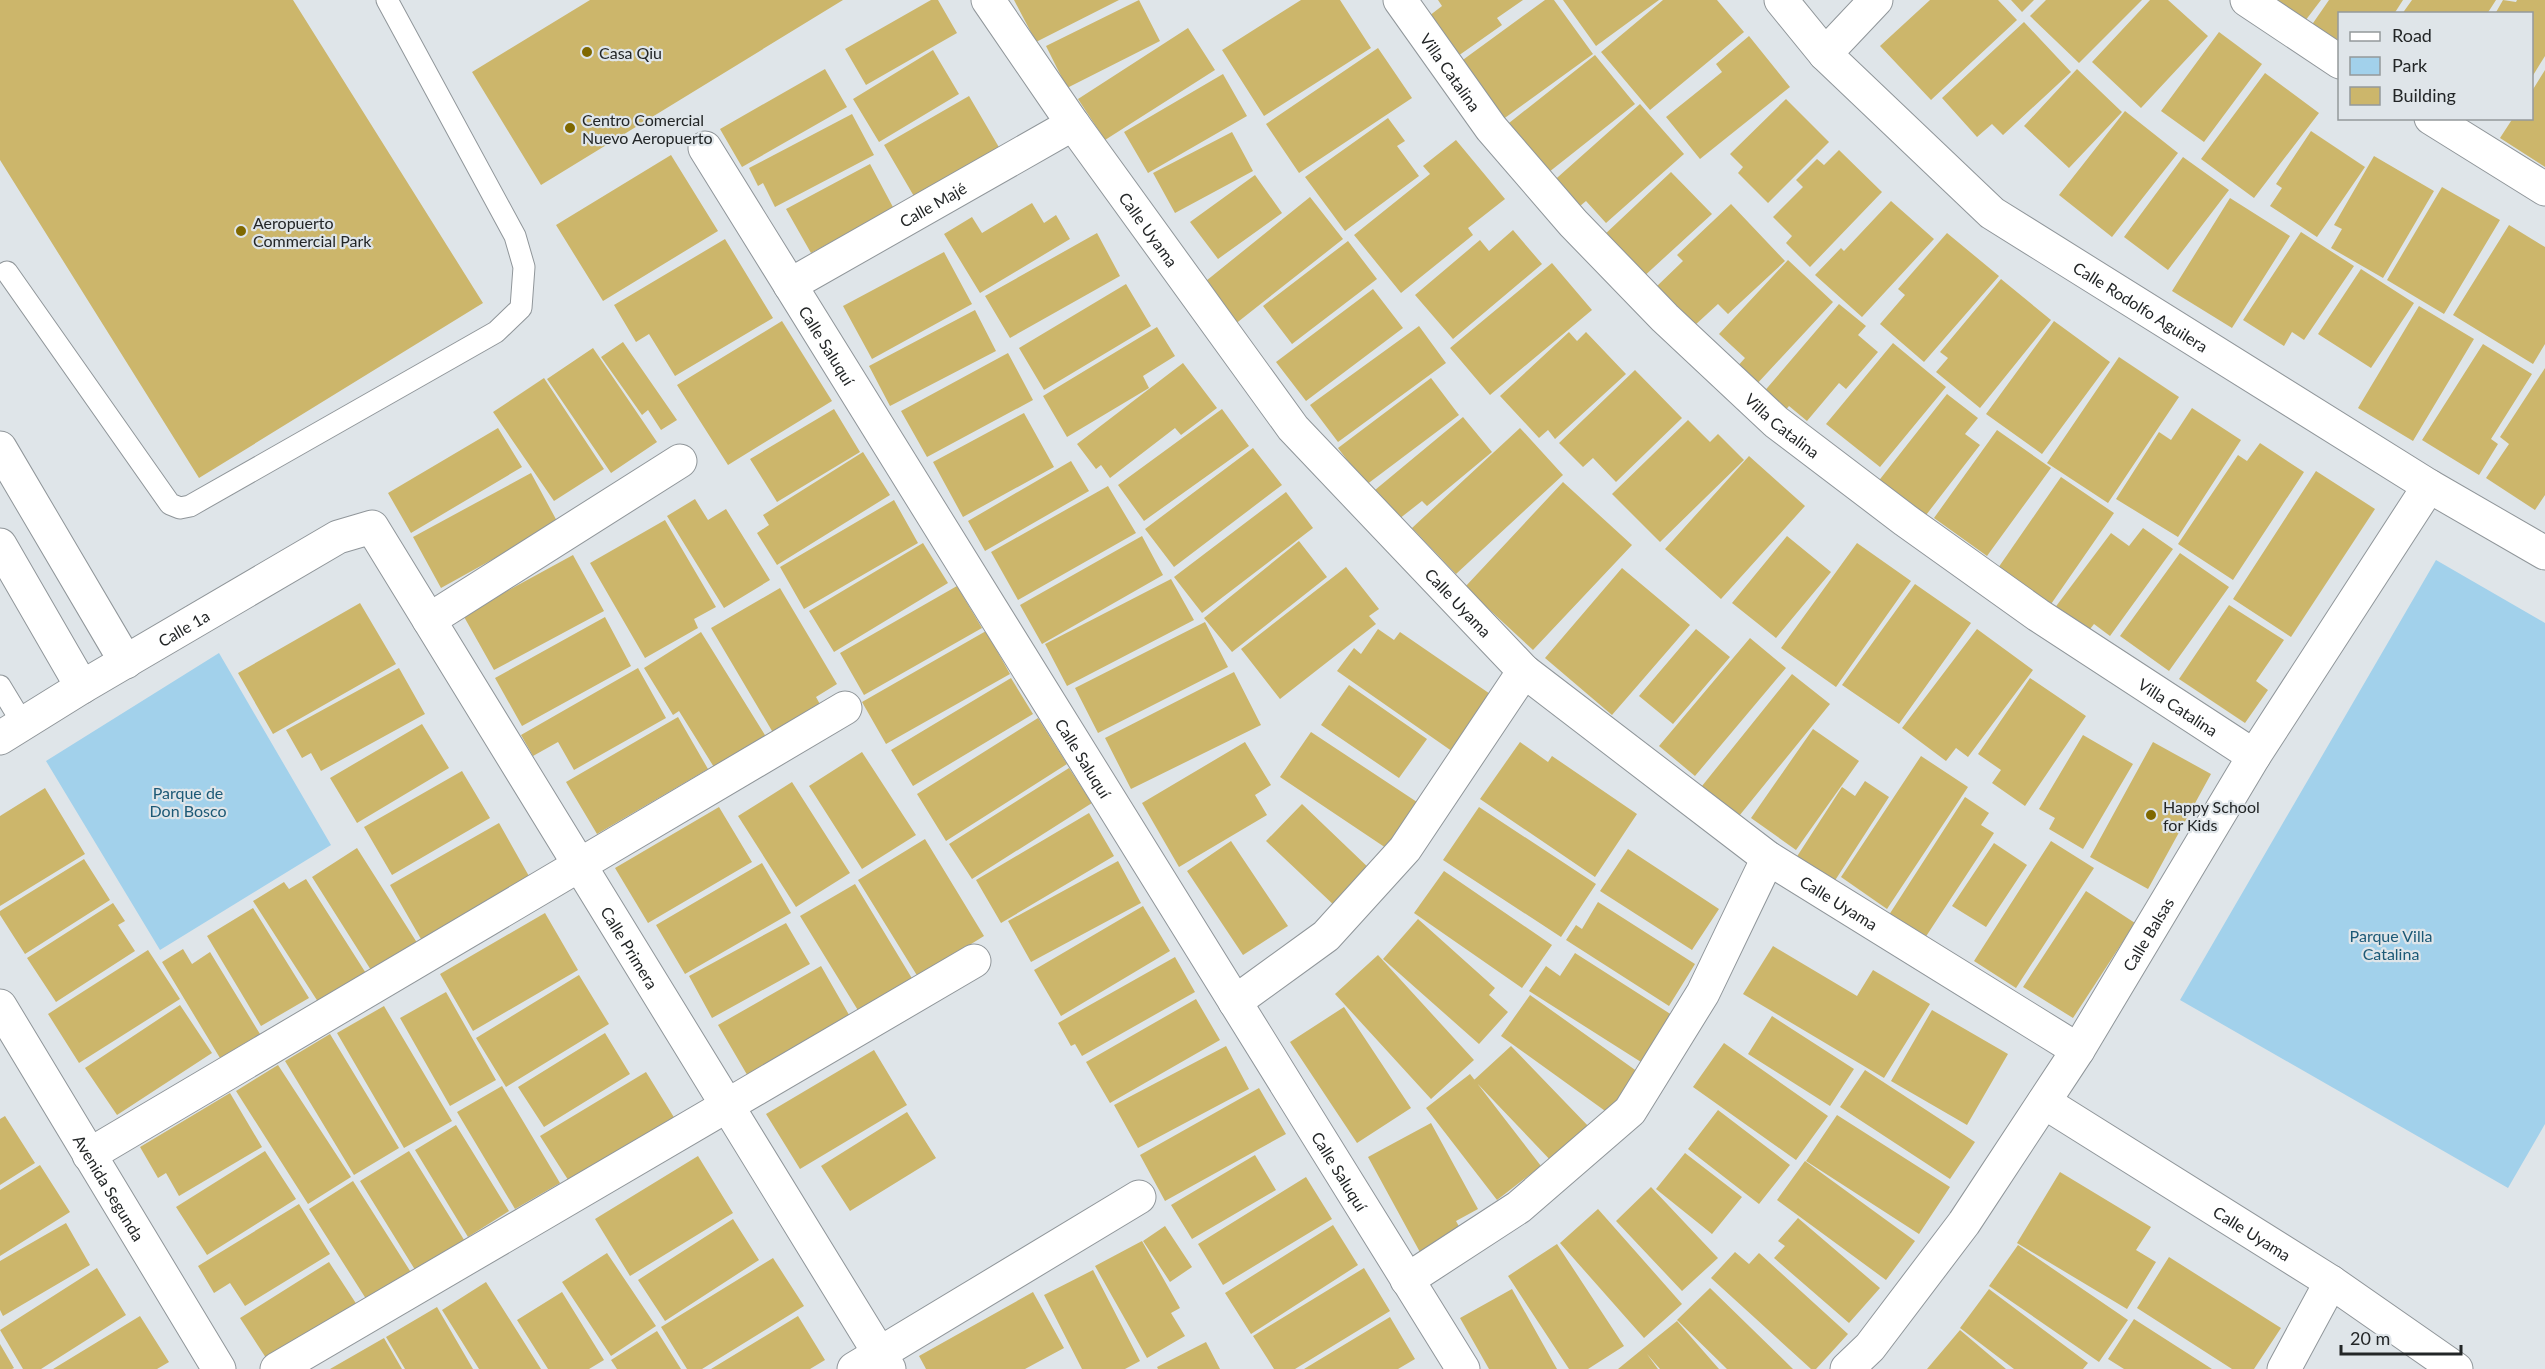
<svg xmlns="http://www.w3.org/2000/svg" width="2545" height="1369" font-family="Lato,sans-serif">
  <style>
    .green { fill: #a2d1eb }
    .building { fill: #ccb66b }
    .lines { fill: none; stroke-linecap: round; stroke-linejoin: round }
    .service-casing { stroke: #90969a; stroke-width: 23 }
    .minor-casing { stroke: #90969a; stroke-width: 35 }
    .tertiary-casing { stroke: #90969a; stroke-width: 35 }
    .service { stroke: #fff; stroke-width: 21 }
    .minor { stroke: #fff; stroke-width: 33 }
    .tertiary { stroke: #fff; stroke-width: 33 }
    .poi-dot { fill: #7f6800; stroke: #dfe5e9; stroke-width: 2 }
    .labels { text-anchor: middle; dominant-baseline: central; stroke-width: 4.5; stroke-linejoin: round; paint-order: stroke }
    .poi-label { font-size: 16px; fill: #232627; stroke: #dfe5e9; text-anchor: start }
    .street-label { font-size: 16px; fill: #232627; stroke: #dfe5e9 }
    .park-label { font-size: 16px; fill: #1c5976; stroke: #dfe5e9 }
  </style>
  <rect width="100%" height="100%" fill="#dfe5e9"/>
  <!-- green -->
  <path class="green" d="M2436 560 2545 623V1124L2508 1188 2180 1000Z
    M219 653 331 845 160 950 46 761Z"/>
  <!-- building -->
  <path class="building" d="M0 0H293L483 303 199 478 0 160Z
    M590 0H843L541 185 472 72Z
    M931 0H938L957 33 866 85 845 49Z
    M1014 0H1119L1036 42Z
    M1139 0 1160 41 1067 88 1046 46Z
    M1301 0H1340L1371 48 1264 116 1222 50Z
    M1438 0H1523L1497 18 1502 25 1458 56 1429 16 1442 6Z
    M1545 0H1554L1593 54 1502 120 1460 62Z
    M1563 0H1659L1596 46Z
    M1663 0H1717L1744 32 1650 110 1601 52Z
    M1930 0H1998L2017 20 1931 100 1880 46Z
    M2011 0H2034L2022 12Z
    M2046 0H2142L2079 63 2030 16Z
    M2150 0H2168L2208 36 2141 108 2092 62Z
    M2268 0H2321L2302 25Z
    M2329 0H2403L2394 14H2340V45L2311 26Z
    M2412 0H2496L2487 14H2402Z
    M2503 0 2516 2 2517 0H2545V56L2532 77V14H2495Z
    M2024 22 2071 72 2003 135 1992 124 1977 137 1942 98Z
    M1188 28 1215 70 1105 140 1078 99Z
    M2219 32 2262 64 2204 142 2161 111Z
    M1749 36 1790 87 1700 159 1666 117 1722 72 1716 64Z
    M1378 48 1412 98 1299 173 1266 124Z
    M933 50 959 94 879 142 853 99Z
    M1595 55 1635 104 1544 176 1504 127Z
    M825 69 847 107 742 167 720 129Z
    M2077 69 2122 112 2069 168 2024 126Z
    M2545 70V167L2500 138 2513 118H2532V91Z
    M2265 73 2319 113 2254 198 2201 159Z
    M1223 74 1247 116 1148 173 1124 132Z
    M969 96 1000 149 915 198 884 145Z
    M1786 99 1829 142 1768 203 1738 173 1743 167 1730 154Z
    M1640 104 1684 154 1606 223 1586 201 1573 212 1549 185Z
    M2125 111 2178 153 2112 237 2059 195Z
    M852 114 874 155 775 207 763 183 758 186 749 168Z
    M1388 118 1405 141 1397 146 1419 176 1345 231 1305 177Z
    M2311 131 2365 167 2317 237 2270 206 2282 188 2276 184Z
    M1232 132 1253 171 1175 213 1153 173Z
    M1456 140 1505 199 1468 228 1473 235 1401 293 1354 235 1430 174 1423 166Z
    M1839 150 1882 192 1810 267 1786 243 1792 236 1773 217 1803 187 1796 180 1817 159 1824 165Z
    M671 155 718 231 603 301 556 225Z
    M2374 156 2434 191 2383 278 2331 248 2342 229 2334 225Z
    M2183 157 2229 190 2168 270 2124 237Z
    M870 164 894 209 811 253 786 209Z
    M1671 172 1712 214 1641 279 1602 237Z
    M1255 175 1282 213 1218 259 1190 222Z
    M2442 187 2500 220 2444 314 2387 280Z
    M1310 197 1343 239 1234 325 1201 285Z
    M2230 198 2290 236 2232 328 2172 291Z
    M1891 201 1934 239 1862 317 1815 275 1841 248 1844 251Z
    M1032 203 1044 223 1056 215 1070 239 980 293 944 234 972 217 982 233Z
    M1731 204 1785 261 1728 314 1718 304 1694 326 1656 287 1683 261 1677 255Z
    M2509 225 2545 247V344L2533 364 2453 315Z
    M1513 230 1542 264 1453 339 1415 295 1480 240 1489 251Z
    M2301 232 2354 266 2304 340 2292 332 2284 346 2243 320Z
    M1097 233 1120 276 1010 338 985 296Z
    M1947 233 1999 276 1924 362 1880 324 1905 295 1898 289Z
    M725 239 773 318 675 376 649 334 636 342 614 305Z
    M1348 241 1377 279 1292 344 1263 306Z
    M944 252 972 304 872 359 843 306Z
    M1788 260 1833 302 1755 386 1736 368 1745 358 1719 334Z
    M1552 263 1592 310 1490 395 1450 348Z
    M2361 269 2414 303 2371 368 2318 334Z
    M2001 279 2051 320 1980 408 1936 372 1948 358 1940 352Z
    M1126 284 1151 326 1044 390 1019 348Z
    M1373 289 1403 328 1306 401 1276 362Z
    M1839 304 1866 326 1858 335 1878 352 1846 389 1839 383 1807 421 1789 406 1784 412 1762 394Z
    M2419 306 2474 339 2413 441 2358 408Z
    M975 310 996 351 890 406 869 366Z
    M782 321 832 401 728 465 677 385Z
    M2054 321 2110 362 2042 454 1986 414Z
    M1419 326 1446 363 1338 442 1310 405Z
    M1157 327 1175 356 1143 376 1149 388 1067 437 1043 396Z
    M1569 332 1577 341 1586 332 1626 374 1555 439 1548 430 1539 438 1500 396Z
    M623 342 677 420 661 430 648 410 642 415 601 357Z
    M1893 343 1946 387 1880 467 1826 424Z
    M2483 344 2532 374 2491 439 2498 444 2479 475 2422 440Z
    M593 348 657 442 611 473 547 379Z
    M1008 353 1033 400 927 457 901 411Z
    M2119 357 2179 397 2108 503 2047 463Z
    M1183 363 1217 408 1181 435 1175 428 1110 478 1101 465 1096 469 1077 444Z
    M2545 368V495L2535 510 2486 478 2509 444 2500 437Z
    M1635 370 1682 418 1616 482 1593 458 1583 467 1559 443Z
    M544 378 604 469 554 501 493 412Z
    M1431 378 1459 415 1366 485 1338 448Z
    M1947 394 1978 418 1965 434 1980 445 1923 519 1877 483Z
    M2192 408 2241 440 2178 537 2116 499 2159 432 2171 440Z
    M834 409 860 452 777 502 750 459Z
    M1222 409 1249 446 1144 521 1118 485Z
    M1024 413 1054 467 963 517 933 462Z
    M1463 417 1492 452 1427 506 1422 501 1399 519 1375 490Z
    M1688 420 1710 442 1718 434 1744 460 1660 542 1612 494Z
    M498 428 522 467 411 533 388 493Z
    M1520 428 1563 475 1456 574 1412 528Z
    M1997 430 2051 468 1987 556 1934 518Z
    M2260 443 2304 472 2233 580 2178 544 2238 455 2247 461Z
    M1253 448 1282 485 1174 567 1145 529Z
    M863 452 890 495 777 565 757 533 769 525 763 515Z
    M1749 456 1805 506 1721 599 1665 549Z
    M1071 461 1089 491 985 551 968 521Z
    M2316 471 2375 509 2291 637 2233 599Z
    M531 473 558 523 441 588 413 537Z
    M2061 477 2114 513 2049 607 1996 571Z
    M1563 482 1632 545 1533 650 1465 587Z
    M1108 486 1136 533 1018 600 991 552Z
    M1286 492 1313 528 1202 613 1174 577Z
    M695 499 708 520 726 509 770 580 724 608 667 516Z
    M894 500 918 543 804 609 780 567Z
    M665 520 716 607 694 619 698 628 645 658 590 563Z
    M2143 528 2173 549 2110 636 2094 624 2087 633 2054 609 2111 533 2129 546Z
    M1142 536 1163 575 1042 644 1020 605Z
    M1787 536 1831 572 1776 638 1732 603Z
    M1299 541 1327 577 1232 652 1204 618Z
    M923 543 948 583 834 652 809 611Z
    M1857 543 1911 581 1836 687 1781 648Z
    M2180 553 2229 587 2169 671 2120 636Z
    M573 555 604 611 494 670 463 615Z
    M1346 567 1379 609 1369 616 1376 624 1280 699 1241 649Z
    M1622 568 1690 625 1612 715 1545 658Z
    M1171 579 1194 620 1067 686 1045 644Z
    M1915 584 1971 623 1899 724 1842 685Z
    M957 586 982 628 864 695 840 653Z
    M780 588 837 684 816 697 822 708 775 736 711 628Z
    M360 603 396 664 273 734 238 673Z
    M2229 605 2284 640 2256 681 2268 690 2245 723 2179 679Z
    M605 617 631 666 522 726 495 678Z
    M1205 622 1228 667 1098 733 1075 688Z
    M1378 629 1394 640 1400 632 1496 698 1456 754 1337 671 1354 648 1361 654Z
    M1696 629 1730 657 1673 724 1639 696Z
    M1977 629 2033 670 1968 757 1956 748 1946 761 1902 728Z
    M986 631 1010 674 886 744 862 702Z
    M701 632 768 740 717 772 679 711 673 715 644 668Z
    M1750 638 1786 668 1695 776 1659 746Z
    M399 668 425 714 321 771 311 753 302 758 286 730Z
    M638 668 666 718 574 770 558 742 533 756 521 735Z
    M1234 672 1261 725 1131 789 1105 738Z
    M1792 674 1830 704 1735 821 1698 791Z
    M1011 678 1033 714 913 786 891 750Z
    M2030 678 2086 716 2025 806 1992 783 2001 770 1978 754Z
    M1349 685 1427 739 1399 778 1321 725Z
    M678 717 708 769 597 834 566 782Z
    M1038 718 1067 764 946 841 917 794Z
    M422 724 449 768 357 823 330 778Z
    M1813 729 1859 761 1796 850 1751 818Z
    M1311 732 1420 804 1389 850 1280 777Z
    M2083 735 2133 764 2083 849 2049 829 2055 818 2039 809Z
    M1245 742 1271 785 1255 795 1267 815 1179 867 1142 803Z
    M1520 742 1548 762 1552 756 1637 814 1595 877 1480 799Z
    M2153 742 2211 774 2148 889 2090 857Z
    M862 752 916 835 862 869 809 786Z
    M1921 756 1968 787 1887 909 1841 877Z
    M1069 768 1092 803 972 879 949 844Z
    M462 771 490 818 392 875 364 827Z
    M1865 781 1889 797 1834 882 1796 858 1842 787 1855 796Z
    M792 782 850 873 796 907 738 816Z
    M45 788 85 854 0 906V816Z
    M1965 797 1989 813 1981 825 1994 833 1923 941 1887 918Z
    M1302 804 1372 871 1337 908 1266 841Z
    M719 807 752 862 648 923 615 868Z
    M1479 807 1596 884 1561 937 1443 860Z
    M1089 813 1114 856 1001 923 976 880Z
    M499 823 534 885 425 946 390 885Z
    M925 839 984 936 918 977 858 880Z
    M1231 841 1288 926 1243 955 1187 871Z
    M2051 841 2094 868 2016 988 1974 961Z
    M1994 843 2027 865 1986 927 1952 906Z
    M357 848 421 949 376 978 312 877Z
    M1628 849 1719 909 1692 950 1600 891Z
    M84 859 110 900 25 954 0 915V911Z
    M1118 861 1141 903 1031 962 1008 921Z
    M762 863 791 913 685 974 656 925Z
    M1444 871 1552 945 1522 988 1414 913Z
    M306 879 369 978 322 1008 253 901 284 882 289 889Z
    M855 884 913 980 859 1012 800 916Z
    M2086 891 2135 923 2073 1018 2023 987Z
    M1598 902 1695 964 1669 1006 1566 940 1576 925 1582 929Z
    M113 903 125 921 118 925 135 951 56 1002 27 958Z
    M1143 906 1170 951 1061 1016 1034 970Z
    M253 908 309 998 261 1026 207 936Z
    M545 913 578 970 473 1031 440 974Z
    M1418 919 1495 988 1489 995 1508 1012 1479 1044 1383 959Z
    M786 923 810 964 712 1018 689 976Z
    M1773 946 1857 996 1873 970 1930 1004 1884 1078 1743 994Z
    M183 949 192 964 210 952 260 1034 220 1058 162 962Z
    M148 950 180 999 79 1063 48 1014Z
    M1575 953 1672 1015 1641 1062 1529 991 1546 966 1560 976Z
    M1378 955 1474 1060 1431 1099 1335 994Z
    M1175 957 1195 992 1082 1056 1075 1044 1071 1046 1058 1023Z
    M821 966 852 1020 749 1078 718 1025Z
    M579 975 609 1024 506 1087 476 1038Z
    M446 992 496 1080 450 1106 400 1018Z
    M1530 995 1638 1072 1608 1113 1501 1036Z
    M1196 999 1220 1040 1110 1103 1086 1062Z
    M180 1005 212 1053 117 1115 85 1068Z
    M384 1006 452 1121 404 1148 337 1033Z
    M1344 1007 1411 1108 1357 1143 1290 1042Z
    M1932 1010 2008 1054 1967 1125 1891 1081Z
    M1772 1016 1854 1069 1830 1106 1748 1054Z
    M605 1033 630 1074 544 1127 518 1087Z
    M330 1034 399 1148 354 1175 285 1061Z
    M1724 1043 1828 1116 1796 1160 1693 1087Z
    M1226 1046 1249 1089 1138 1148 1114 1105Z
    M1511 1046 1591 1129 1554 1164 1474 1080Z
    M874 1050 907 1105 800 1169 766 1114Z
    M278 1065 351 1177 308 1204 236 1091Z
    M1865 1070 1975 1142 1950 1179 1840 1107Z
    M646 1072 675 1119 572 1186 540 1136Z
    M1470 1074 1541 1166 1497 1200 1426 1108Z
    M502 1086 560 1183 515 1209 457 1112Z
    M1259 1088 1286 1134 1165 1201 1140 1155Z
    M230 1093 262 1147 179 1196 166 1173 158 1178 140 1147Z
    M1718 1110 1790 1165 1759 1204 1688 1149Z
    M907 1112 936 1158 850 1211 821 1166Z
    M1837 1115 1950 1187 1919 1234 1806 1161Z
    M5 1116 35 1163 0 1185V1119Z
    M1431 1123 1478 1209 1456 1221 1462 1232 1421 1254 1368 1157Z
    M456 1125 509 1211 468 1237 415 1150Z
    M265 1151 296 1199 207 1255 176 1207Z
    M409 1151 466 1243 417 1273 360 1181Z
    M1685 1153 1742 1197 1712 1234 1656 1189Z
    M1255 1155 1276 1190 1192 1239 1171 1205Z
    M698 1156 733 1213 630 1276 595 1219Z
    M1805 1161 1915 1241 1886 1280 1777 1200Z
    M40 1165 70 1212 0 1256V1190Z
    M2060 1172 2151 1227 2136 1250 2156 1262 2127 1309 2017 1243Z
    M1306 1177 1332 1219 1223 1285 1198 1244Z
    M353 1181 412 1274 368 1302 309 1209Z
    M1651 1187 1718 1258 1682 1291 1616 1221Z
    M299 1204 330 1254 245 1306 230 1283 214 1293 198 1266Z
    M1598 1209 1682 1304 1644 1338 1560 1243Z
    M1798 1218 1880 1288 1849 1323 1774 1258 1785 1246 1778 1241Z
    M733 1219 759 1260 665 1321 638 1280Z
    M66 1223 90 1265 3 1316 0 1310V1261Z
    M1333 1225 1358 1265 1251 1334 1225 1293Z
    M1165 1226 1192 1267 1170 1282 1143 1241Z
    M1142 1241 1180 1308 1171 1313 1185 1336 1147 1358 1095 1266Z
    M1557 1244 1624 1346 1588 1369H1569L1508 1276Z
    M2018 1245 2128 1320 2099 1362 1989 1286Z
    M1735 1252 1749 1264 1759 1253 1848 1334 1816 1369H1811L1711 1278Z
    M607 1253 656 1326 611 1356 562 1282Z
    M2169 1257 2281 1328 2254 1369H2232L2137 1308Z
    M773 1258 804 1306 702 1369H687L661 1327Z
    M329 1262 359 1308 270 1364 240 1318Z
    M97 1268 126 1315 41 1369H23L0 1330Z
    M1364 1268 1390 1311 1295 1369H1274L1253 1336Z
    M1093 1270 1140 1361 1125 1369H1082L1044 1295Z
    M486 1282 541 1369H479L442 1310Z
    M1710 1288 1793 1369H1727L1677 1320Z
    M1512 1289 1557 1369H1489L1460 1318Z
    M1989 1289 2088 1363 2083 1369H2014L1960 1328Z
    M562 1292 604 1360 589 1369H548L517 1320Z
    M1033 1292 1064 1348 1025 1369H926L919 1356Z
    M437 1307 473 1369H405L386 1337Z
    M140 1316 169 1362 157 1369H53Z
    M798 1316 825 1360 810 1369H711Z
    M1390 1317 1415 1359 1398 1369H1304Z
    M2134 1319 2212 1369H2124L2108 1359Z
    M1677 1321 1719 1369H1660L1647 1354 1658 1369H1618Z
    M1960 1330 2006 1369H1927Z
    M657 1331 681 1369H617L611 1360Z
    M384 1338 402 1369H330Z
    M1206 1342 1220 1369H1158L1157 1367Z
    M0 1344 14 1368 12 1369H0Z"/>
  <g class="lines">
    <!-- service casing -->
    <g class="service-casing">
      <path id="service" d="M7 272 170 504 180 508 190 506 496 332 521 308 524 267 515 236 387 0
        M0 686 23 724"/>
    </g>
    <!-- minor casing -->
    <g class="minor-casing">
      <g id="minor">
        <path id="s1" d="M988 0 1073 124 1293 428 1524 671 1768 858 2078 1050"/>
        <path id="s2" d="M1400 0 1491 128 1573 223 1665 318 1776 422 1905 520 2038 615 2254 756"/>
        <path d="M2247 0 2340 62"/>
        <path d="M1825 54 1876 0"/>
        <path d="M2431 118 2545 189"/>
        <path id="s3" d="M705 148 1463 1369"/>
        <path id="s4" d="M790 285 1073 124"/>
        <path d="M429 620 680 461"/>
        <path d="M1235 1002 1326 936 1405 849 1524 671"/>
        <path id="s5" d="M0 1006 219 1369"/>
        <path id="s6" d="M2044 1102 2331 1282 2456 1369"/>
        <path d="M89 1155 845 708"/>
        <path d="M1407 1280 1519 1207 1630 1111 1703 993 1768 858"/>
        <path d="M277 1369 974 961"/>
        <path d="M854 1369 1139 1197"/>
        <path id="s7" d="M1847 1369 1870 1347 1964 1223 2078 1050 2254 756 2429 486"/>
        <path d="M2284 1369 2331 1282"/>
      </g>
    </g>
    <!-- tertiary casing -->
    <g class="tertiary-casing">
      <g id="tertiary">
        <path id="s8" d="M1781 0 1825 54 1992 213 2429 486 2545 553"/>
        <path d="M0 448 126 662"/>
        <path d="M0 545 82 687"/>
        <path id="s9" d="M0 738 82 687 338 537 372 527 889 1369"/>
      </g>
    </g>
    <!-- service -->
    <use href="#service" class="service"/>
    <!-- minor -->
    <use href="#minor" class="minor"/>
    <!-- tertiary -->
    <use href="#tertiary" class="tertiary"/>
  </g>
  <!-- markers -->
  <g class="poi-dot">
    <circle cx="587" cy="52" r="6"/>
    <circle cx="570" cy="128" r="6"/>
    <circle cx="241" cy="231" r="6"/>
    <circle cx="2151" cy="815" r="6"/>
  </g>
  <g class="labels">
    <!-- poi labels -->
    <g class="poi-label">
      <text x="599" y="52">Casa Qiu</text>
      <text x="582" y="119">Centro Comercial<tspan x="582" dy="18">Nuevo Aeropuerto</tspan></text>
      <text x="253" y="222">Aeropuerto<tspan x="253" dy="18">Commercial Park</tspan></text>
      <text x="2163" y="806">Happy School<tspan x="2163" dy="18">for Kids</tspan></text>
    </g>
    <!-- street labels -->
    <g class="street-label">
      <text stroke="none"><textPath href="#s2" startOffset="88">Villa Catalina</textPath></text>
      <text stroke="none"><textPath href="#s4" startOffset="164">Calle Majé</textPath></text>
      <text stroke="none"><textPath href="#s1" startOffset="280">Calle Uyama</textPath></text>
      <text stroke="none"><textPath href="#s8" startOffset="476">Calle Rodolfo Aguilera</textPath></text>
      <text stroke="none"><textPath href="#s3" startOffset="232">Calle Saluquí</textPath></text>
      <text stroke="none"><textPath href="#s2" startOffset="574">Villa Catalina</textPath></text>
      <text stroke="none"><textPath href="#s1" startOffset="766">Calle Uyama</textPath></text>
      <text stroke="none"><textPath href="#s9" startOffset="214">Calle 1a</textPath></text>
      <text stroke="none"><textPath href="#s2" startOffset="1060">Villa Catalina</textPath></text>
      <text stroke="none"><textPath href="#s3" startOffset="718">Calle Saluquí</textPath></text>
      <text stroke="none"><textPath href="#s1" startOffset="1252">Calle Uyama</textPath></text>
      <text stroke="none"><textPath href="#s7" startOffset="530">Calle Balsas</textPath></text>
      <text stroke="none"><textPath href="#s9" startOffset="922">Calle Primera</textPath></text>
      <text stroke="none"><textPath href="#s3" startOffset="1204">Calle Saluquí</textPath></text>
      <text stroke="none"><textPath href="#s5" startOffset="212">Avenida Segunda</textPath></text>
      <text stroke="none"><textPath href="#s6" startOffset="246">Calle Uyama</textPath></text>
    </g>
    <!-- park labels -->
    <g class="park-label">
      <text x="188" y="792">Parque de<tspan x="188" dy="18">Don Bosco</tspan></text>
      <text x="2391" y="935">Parque Villa<tspan x="2391" dy="18">Catalina</tspan></text>
    </g>
  </g>
  <!-- legend -->
  <rect x="2338" y="12" width="195" height="108" fill="#dfe5e9" stroke="#94999b" stroke-width="1.5"/>
  <rect x="2350" y="32" width="30" height="9" fill="#ffffff" stroke="#94999b" stroke-width="1.5"/>
  <text x="2392" y="42" font-size="18" fill="#232627">Road</text>
  <rect x="2350" y="57" width="30" height="18" fill="#a2d1eb" stroke="#94999b" stroke-width="1.5"/>
  <text x="2392" y="72" font-size="18" fill="#232627">Park</text>
  <rect x="2350" y="87" width="30" height="18" fill="#ccb66b" stroke="#94999b" stroke-width="1.5"/>
  <text x="2392" y="102" font-size="18" fill="#232627">Building</text>
  <!-- scale -->
  <path d="M2341 1345v9h120v-9" fill="none" stroke="#232627" stroke-width="3"/>
  <text x="2350" y="1345" font-size="18" fill="#232627" stroke="#dfe5e9" stroke-width="4.5" paint-order="stroke">20 m</text>
</svg>
